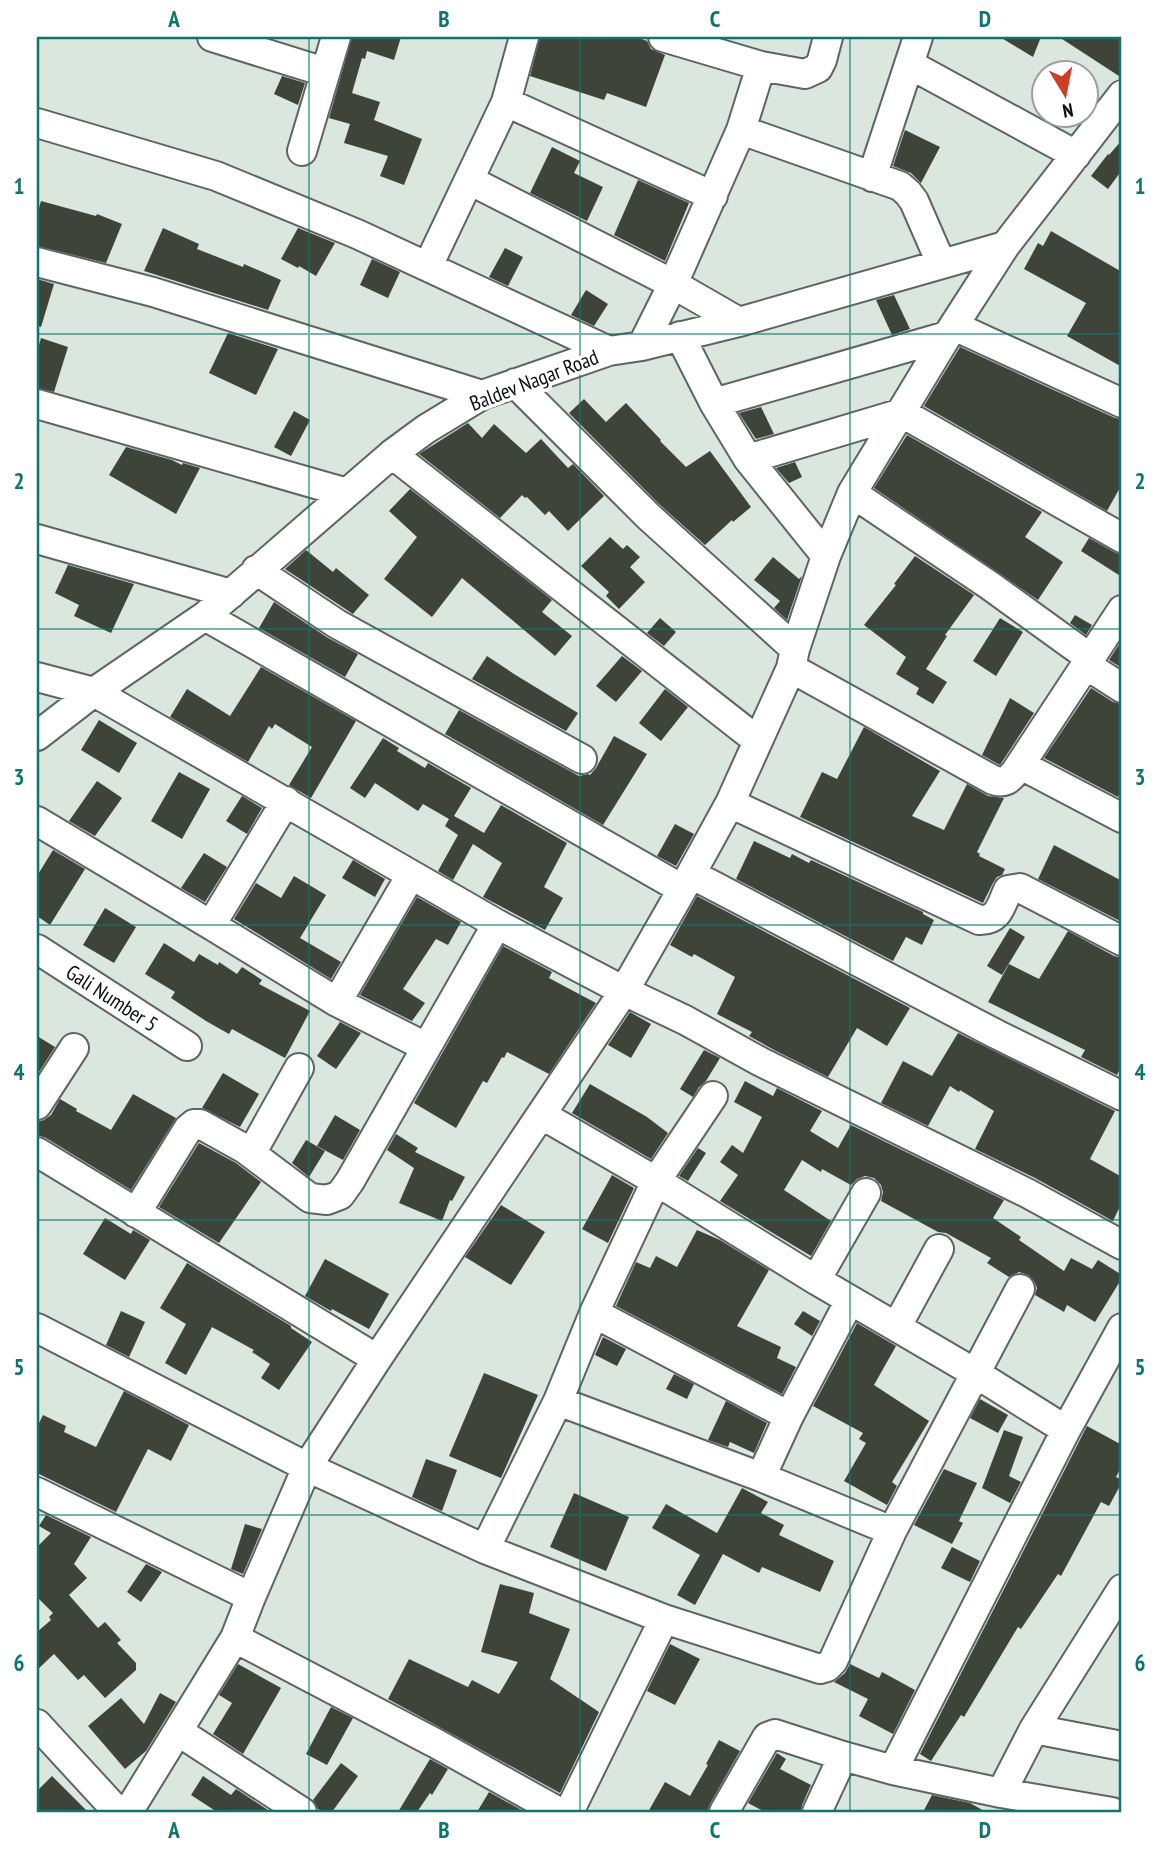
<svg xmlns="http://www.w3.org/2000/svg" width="1159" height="1849" font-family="'PT Sans Narrow',sans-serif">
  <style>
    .building { fill: #3f443b }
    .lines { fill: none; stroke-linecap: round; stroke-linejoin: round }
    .minor-casing { stroke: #5c6660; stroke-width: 32 }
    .minor { stroke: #fff; stroke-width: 28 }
    .grid { fill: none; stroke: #0f766e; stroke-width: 2; stroke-opacity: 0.55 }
    .labels { text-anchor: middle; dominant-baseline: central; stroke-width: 7; stroke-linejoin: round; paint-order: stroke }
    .street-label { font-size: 21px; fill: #0b0f0d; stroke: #fff }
    .neatline { fill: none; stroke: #0f766e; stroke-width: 2.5 }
    .grid-label { font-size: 23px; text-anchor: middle; font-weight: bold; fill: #0f766e }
  </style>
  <rect width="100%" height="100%" fill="#dae6de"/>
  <!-- building -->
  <path class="building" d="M352 37H401L394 60 367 51 365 59 362 58 352 93 380 102 374 120 422 139 404 185 380 176 388 156 344 143 350 124 329 118Z
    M540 37H636L647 41 651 49 665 55 646 107 607 93 604 100 530 76Z
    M1000 37H1041L1033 57Z
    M1059 37H1122V78Z
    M282 76 305 83 298 105 274 94Z
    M905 130 940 147 921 183 911 173 893 166Z
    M1122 140V170L1108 189 1091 176 1108 154 1109 155Z
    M552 147 580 161 574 173 603 187 587 221 530 193Z
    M638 180 689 203 665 261 614 235Z
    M41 201 96 216 97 214 122 224 106 263 37 246V215Z
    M163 228 199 244 197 249 243 267 244 264 281 280 268 310 144 271Z
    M298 228 335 243 316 276 299 266 298 268 281 259Z
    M1051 231 1122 272V367L1067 336 1086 303 1024 269 1038 243 1043 246Z
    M505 248 523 257 508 286 489 277Z
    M372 259 400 272 388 298 360 285Z
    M37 279 54 284 41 327 37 326Z
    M586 290 608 304 594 326 571 315Z
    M894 295 910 329 892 335 876 300Z
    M228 333 278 349 256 395 209 373Z
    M41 338 68 347 54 392 37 388V352Z
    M960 347 1115 418 1122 419V484L1107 511 924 406Z
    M584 399 606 422 626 403 661 440 660 441 686 467 710 451 751 507 733 522 732 520 705 545 659 504 569 413Z
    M761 407 774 434 756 439 739 413Z
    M294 411 310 420 291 456 274 447Z
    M468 423 482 438 494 424 526 453 541 439 568 468 573 464 604 496 568 531 549 511 545 515 527 497 525 498 522 495 500 518 419 454Z
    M907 435 1042 512 1025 537 1063 562 1038 600 874 488Z
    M126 447 172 460 182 465 183 463 200 468 176 514 109 475Z
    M795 462 802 477 789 483 776 468Z
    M410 489 552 600 542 612 572 636 555 656 462 578 432 617 384 579 417 537 389 511Z
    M610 537 623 549 627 545 640 557 630 567 645 582 619 609 606 596 609 592 581 566Z
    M1089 538 1114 552 1122 555V577L1081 551Z
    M306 550 333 572 336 568 369 595 353 614 285 569Z
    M915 556 974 595 945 635 947 636 926 669 947 682 933 704 916 694 919 688 896 674 906 657 864 625 896 585 894 584Z
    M773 557 799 579 802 576 787 620 774 608 780 601 754 580Z
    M68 565 134 584 111 633 74 616 79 605 55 593Z
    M274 602 328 638 358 654 345 677 259 628Z
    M1075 615 1092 625 1086 635 1070 623Z
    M660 618 676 632 664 646 647 633Z
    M1000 618 1023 632 996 676 973 661Z
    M1122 640V668L1109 660Z
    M487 656 514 674 578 713 566 731 472 679Z
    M622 656 642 671 616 702 596 686Z
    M261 667 356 721 311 798 289 785 312 747 275 724 272 729 269 726 248 762 170 717 187 689 230 716Z
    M1091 688 1113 702 1122 704V789L1118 797 1044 758Z
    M665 689 688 707 661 741 639 723Z
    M1010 698 1034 713 1000 765 982 755Z
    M459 710 579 776 588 774 590 775 596 768 614 736 647 754 603 825 445 734Z
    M99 720 137 743 119 773 81 750Z
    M864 727 940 771 912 816 944 830 967 784 988 796 1004 798 977 852 980 854 979 856 1005 869 1002 875 997 877 993 883 983 903 800 817 822 772 837 779Z
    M383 738 399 748 397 751 425 768 428 763 471 788 454 816 465 822 484 833 501 805 567 843 544 887 563 898 545 930 483 897 502 863 473 844 453 880 438 871 458 835 445 826 449 819 423 804 418 811 375 783 365 798 350 788Z
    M179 772 210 789 182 839 151 821Z
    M97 781 122 798 95 836 69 821Z
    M242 796 262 808 247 834 226 821Z
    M675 824 694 834 676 866 657 856Z
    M754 841 790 858 792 854 809 863 811 860 923 912V914L934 920 922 945 906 937 893 961 736 879Z
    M1054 845 1122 881V922L1038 879Z
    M53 850 85 869 50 925 37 916V876Z
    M204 853 227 867 205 902 181 888Z
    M353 860 385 879 375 897 342 878Z
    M294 876 326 895 300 938 341 962 331 979 234 919 256 883 281 898Z
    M697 896 910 1008 887 1046 857 1028 828 1077 776 1051 749 1036 752 1032 717 1014 735 977 694 954 692 957 670 945Z
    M417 897 461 922 448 945 436 939 403 989 425 1003 412 1021 360 995Z
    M105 908 136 927 114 963 83 945Z
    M1010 928 1025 937 1002 975 987 966Z
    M1068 931 1114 956 1122 958V1065L1117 1075 1081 1057 1085 1050 988 1002 1009 964 1039 979Z
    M164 943 194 962 199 954 218 965 219 962 237 974 242 967 262 980 259 984 310 1011 285 1058 232 1029 229 1034 206 1021 171 998 175 992 145 974Z
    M503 946 552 972 549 978 596 1003 549 1074 507 1052 504 1058 502 1057 487 1083 483 1081 456 1128 414 1103Z
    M630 1012 651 1024 631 1058 608 1045Z
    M340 1022 361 1033 336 1069 317 1056Z
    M958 1033 1115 1111 1090 1159 1122 1177V1202L1113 1221 1035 1178 975 1149 994 1111 960 1090 959 1092 950 1086 928 1126 881 1103 903 1061 932 1076Z
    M37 1036 55 1047 37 1075Z
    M704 1050 720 1058 706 1081 699 1087 693 1097 680 1089Z
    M223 1073 259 1094 240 1127 202 1108Z
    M745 1081 773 1096 777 1088 822 1111 810 1131 838 1148 851 1125 1004 1200 993 1218 1021 1237 1019 1240 1064 1271 1071 1258 1092 1269 1098 1260 1122 1275V1278L1095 1322 1067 1305 1064 1312 1035 1295 1037 1288 1034 1281 1028 1275 1019 1272 1009 1277 987 1263 991 1258 946 1233 938 1232 881 1201 883 1192 881 1185 874 1178 865 1176 857 1179 851 1185 849 1184 822 1169 821 1172 802 1160 784 1190 831 1221 811 1256 720 1201 738 1175 720 1162 732 1145 743 1153 762 1117 734 1102Z
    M590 1084 647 1117 668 1133 651 1159 572 1113Z
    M133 1094 176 1118 131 1190 46 1138 37 1135V1122L44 1120 51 1115 60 1099 77 1109 76 1111 111 1130Z
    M335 1115 360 1130 343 1160 317 1146Z
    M396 1134 418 1148 415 1152 465 1177 452 1201 450 1200 442 1221 399 1203 414 1168 387 1150Z
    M306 1140 325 1151 309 1177 292 1163Z
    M199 1143 236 1163 261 1182 219 1243 159 1207Z
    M698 1148 706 1153 688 1181 679 1176Z
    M612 1175 634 1188 608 1243 582 1229Z
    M501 1205 545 1232 511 1285 465 1257Z
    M105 1218 131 1234 133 1230 150 1240 125 1280 83 1254Z
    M697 1230 720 1240 769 1270 737 1326 781 1347 777 1358 796 1367 782 1394 616 1306 636 1262 650 1268 656 1256 677 1267Z
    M325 1259 389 1294 369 1329 332 1309 331 1311 305 1296Z
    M187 1263 291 1326V1328L312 1342 279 1390 261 1378 270 1364 252 1352 254 1350 212 1327 186 1375 165 1363 186 1324 160 1308Z
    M121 1311 145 1322 129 1357 106 1345Z
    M803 1311 820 1321 812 1336 794 1324Z
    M857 1323 896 1346 874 1385 929 1421 892 1482 897 1486 887 1505 844 1481 866 1443 859 1439 863 1433 813 1406Z
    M603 1337 626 1349 617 1366 595 1355Z
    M484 1373 538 1395 501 1478 449 1456Z
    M674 1374 694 1384 687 1399 666 1389Z
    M124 1391 189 1425 171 1461 148 1449 116 1512 37 1473V1427L43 1415 66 1426 64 1432 96 1447Z
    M980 1399 1008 1415 998 1433 970 1418Z
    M726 1401 767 1423 754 1453 730 1442 728 1447 708 1440Z
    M1087 1426 1122 1445V1465L1116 1477 1122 1480V1482L1109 1506 1101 1502 1061 1576 1058 1574 1021 1629 1018 1627 964 1717 961 1715 931 1761 920 1754Z
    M1004 1430 1023 1437 1009 1476 1021 1482 1010 1503 982 1488Z
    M426 1459 457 1470 442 1511 412 1497Z
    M944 1469 977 1483 959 1521 963 1523 952 1544 914 1525Z
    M742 1488 768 1502 761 1513 784 1525 779 1535 834 1561 820 1592 762 1567 759 1573 723 1554 695 1605 677 1595 700 1555 652 1528 666 1504 717 1533Z
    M574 1493 629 1517 606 1571 550 1547Z
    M46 1515 91 1537 74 1564 87 1578 69 1595 98 1628 105 1622 121 1640 117 1643 136 1663V1670L105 1698 84 1675 78 1680 54 1654 37 1670V1632L51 1620 49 1617 53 1613 37 1597V1547L51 1533 39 1526Z
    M245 1524 262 1529 243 1574 231 1569Z
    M952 1547 980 1561 970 1582 941 1568Z
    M146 1564 162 1572 141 1602 127 1592Z
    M500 1584 534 1593 529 1613 570 1629 550 1679 599 1712 560 1793 388 1699 409 1659 468 1687 472 1680 499 1694 518 1662 481 1652Z
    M670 1644 700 1659 675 1705 647 1691Z
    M238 1664 281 1688 243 1754 213 1734 232 1703 219 1695Z
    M850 1664 879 1678 882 1672 915 1690 893 1734 859 1716 868 1699 834 1682 845 1673Z
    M160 1693 176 1702 146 1751 125 1769 88 1726 121 1698 144 1724Z
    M331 1707 353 1718 327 1765 306 1754Z
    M719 1740 740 1751 710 1804 707 1812H648L665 1782 690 1796 708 1765 706 1764Z
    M777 1753 786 1759 780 1769 811 1785 802 1805 801 1812H765L748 1803Z
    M430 1759 448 1769 432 1795 430 1793 417 1812H398Z
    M341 1763 358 1776 332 1812H323L318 1809 313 1800Z
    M52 1776 88 1812H37V1791Z
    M203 1776 231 1795 236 1789 271 1812H217L191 1795Z
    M489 1792 525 1812H477Z
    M932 1795 970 1803 986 1812H923Z"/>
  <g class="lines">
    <!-- minor casing -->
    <g class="minor-casing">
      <path id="minor" d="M212 37 325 72
        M663 37 761 66 805 74 818 68 822 60 828 37
        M909 64 1076 155
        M506 102 713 196
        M37 123 216 176 357 234 609 351
        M741 130 900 186 908 193 914 201 941 263
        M302 151 336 37
        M872 177 918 37
        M469 180 673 284 739 322
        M37 262 153 292 482 395
        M428 266 506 102 524 37
        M954 326 1122 403
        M680 336 714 403 748 459 826 556
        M642 346 673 284 741 130 761 66
        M515 383 648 516 795 649
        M714 403 947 336
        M37 404 347 493
        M392 454 758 741
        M748 459 902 413 1122 538
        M852 493 989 585 1090 658
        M37 539 231 594
        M256 570 337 624 582 759
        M205 616 682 889
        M1086 665 1122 688
        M791 668 993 780C1004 784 1009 780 1016 771L1122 610
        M37 677 94 692 497 924 624 991 685 1020 761 1062 1027 1193 1122 1245
        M37 736 94 692 205 616 392 454 426 429 482 395 609 351 642 346 739 322 1005 246
        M1021 765 1122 818
        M730 803 979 920C999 921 1001 905 1008 890L1020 888 1122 941
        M37 821 211 925 337 1002
        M691 874 996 1034 1122 1096
        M411 875 337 1002 426 1047
        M211 925 286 801
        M37 949 187 1046
        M37 1105 74 1048
        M542 1115 656 1181 816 1280 975 1373 1066 1430
        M245 1149 310 1198 327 1200 340 1195 350 1181 497 924
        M37 1152 377 1359
        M136 1213 188 1129 194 1124H200L245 1149 256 1145 299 1068
        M816 1280 866 1193
        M594 1313 789 1416
        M897 1326 939 1249
        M37 1328 307 1467 485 1549 664 1619 820 1669 827 1667 833 1661 892 1531 1020 1289
        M558 1401 761 1477 892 1531
        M761 1477 789 1416 850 1300
        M37 1492 251 1597
        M485 1549 558 1401 594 1313 656 1181 713 1096
        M235 1638 437 1744 559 1812
        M37 1724 118 1812
        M1034 1729 1122 1746
        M179 1732 302 1812
        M893 1770 1066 1430 1122 1328
        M1001 1793 1034 1729 1122 1589
        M128 1812 235 1638 251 1597 307 1467 377 1359 624 991 691 874 730 803 791 668 795 649 826 556 852 493 947 336 1005 246 1122 95
        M569 1812 664 1619
        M724 1812 767 1737 775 1734 843 1756 893 1770 1001 1793 1112 1812
        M817 1812 843 1756"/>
    </g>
    <!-- minor -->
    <use href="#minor" class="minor"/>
  </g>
  <!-- grid -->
  <path class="grid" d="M309 37V1812M580 37V1812M850 37V1812M37 334H1122M37 629H1122M37 925H1122M37 1220H1122M37 1515H1122"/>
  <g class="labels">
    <!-- street labels -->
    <g class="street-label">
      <text transform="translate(534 380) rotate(-21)">Baldev Nagar Road</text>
      <text transform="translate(112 998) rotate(33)">Gali Number 5</text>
    </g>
  </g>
  <!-- border -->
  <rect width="1159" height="1849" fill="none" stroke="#ffffff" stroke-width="77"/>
  <!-- north arrow -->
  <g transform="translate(1065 94) rotate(170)"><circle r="33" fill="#ffffff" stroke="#9d9f9e" stroke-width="2"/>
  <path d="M0-5L12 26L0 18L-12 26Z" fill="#ca4024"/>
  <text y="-10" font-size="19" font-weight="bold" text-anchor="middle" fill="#0b0f0d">N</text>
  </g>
  <rect x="38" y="38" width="1082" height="1773" class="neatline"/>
  <g class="grid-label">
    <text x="174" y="27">A</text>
    <text x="444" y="27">B</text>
    <text x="715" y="27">C</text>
    <text x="985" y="27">D</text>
    <text x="19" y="194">1</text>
    <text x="1140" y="194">1</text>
    <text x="19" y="489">2</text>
    <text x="1140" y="489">2</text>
    <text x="19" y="785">3</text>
    <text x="1140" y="785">3</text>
    <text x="19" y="1080">4</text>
    <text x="1140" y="1080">4</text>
    <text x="19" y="1375">5</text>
    <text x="1140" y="1375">5</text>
    <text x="19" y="1671">6</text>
    <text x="1140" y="1671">6</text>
    <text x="174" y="1838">A</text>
    <text x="444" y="1838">B</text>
    <text x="715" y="1838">C</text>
    <text x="985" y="1838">D</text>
  </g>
</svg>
